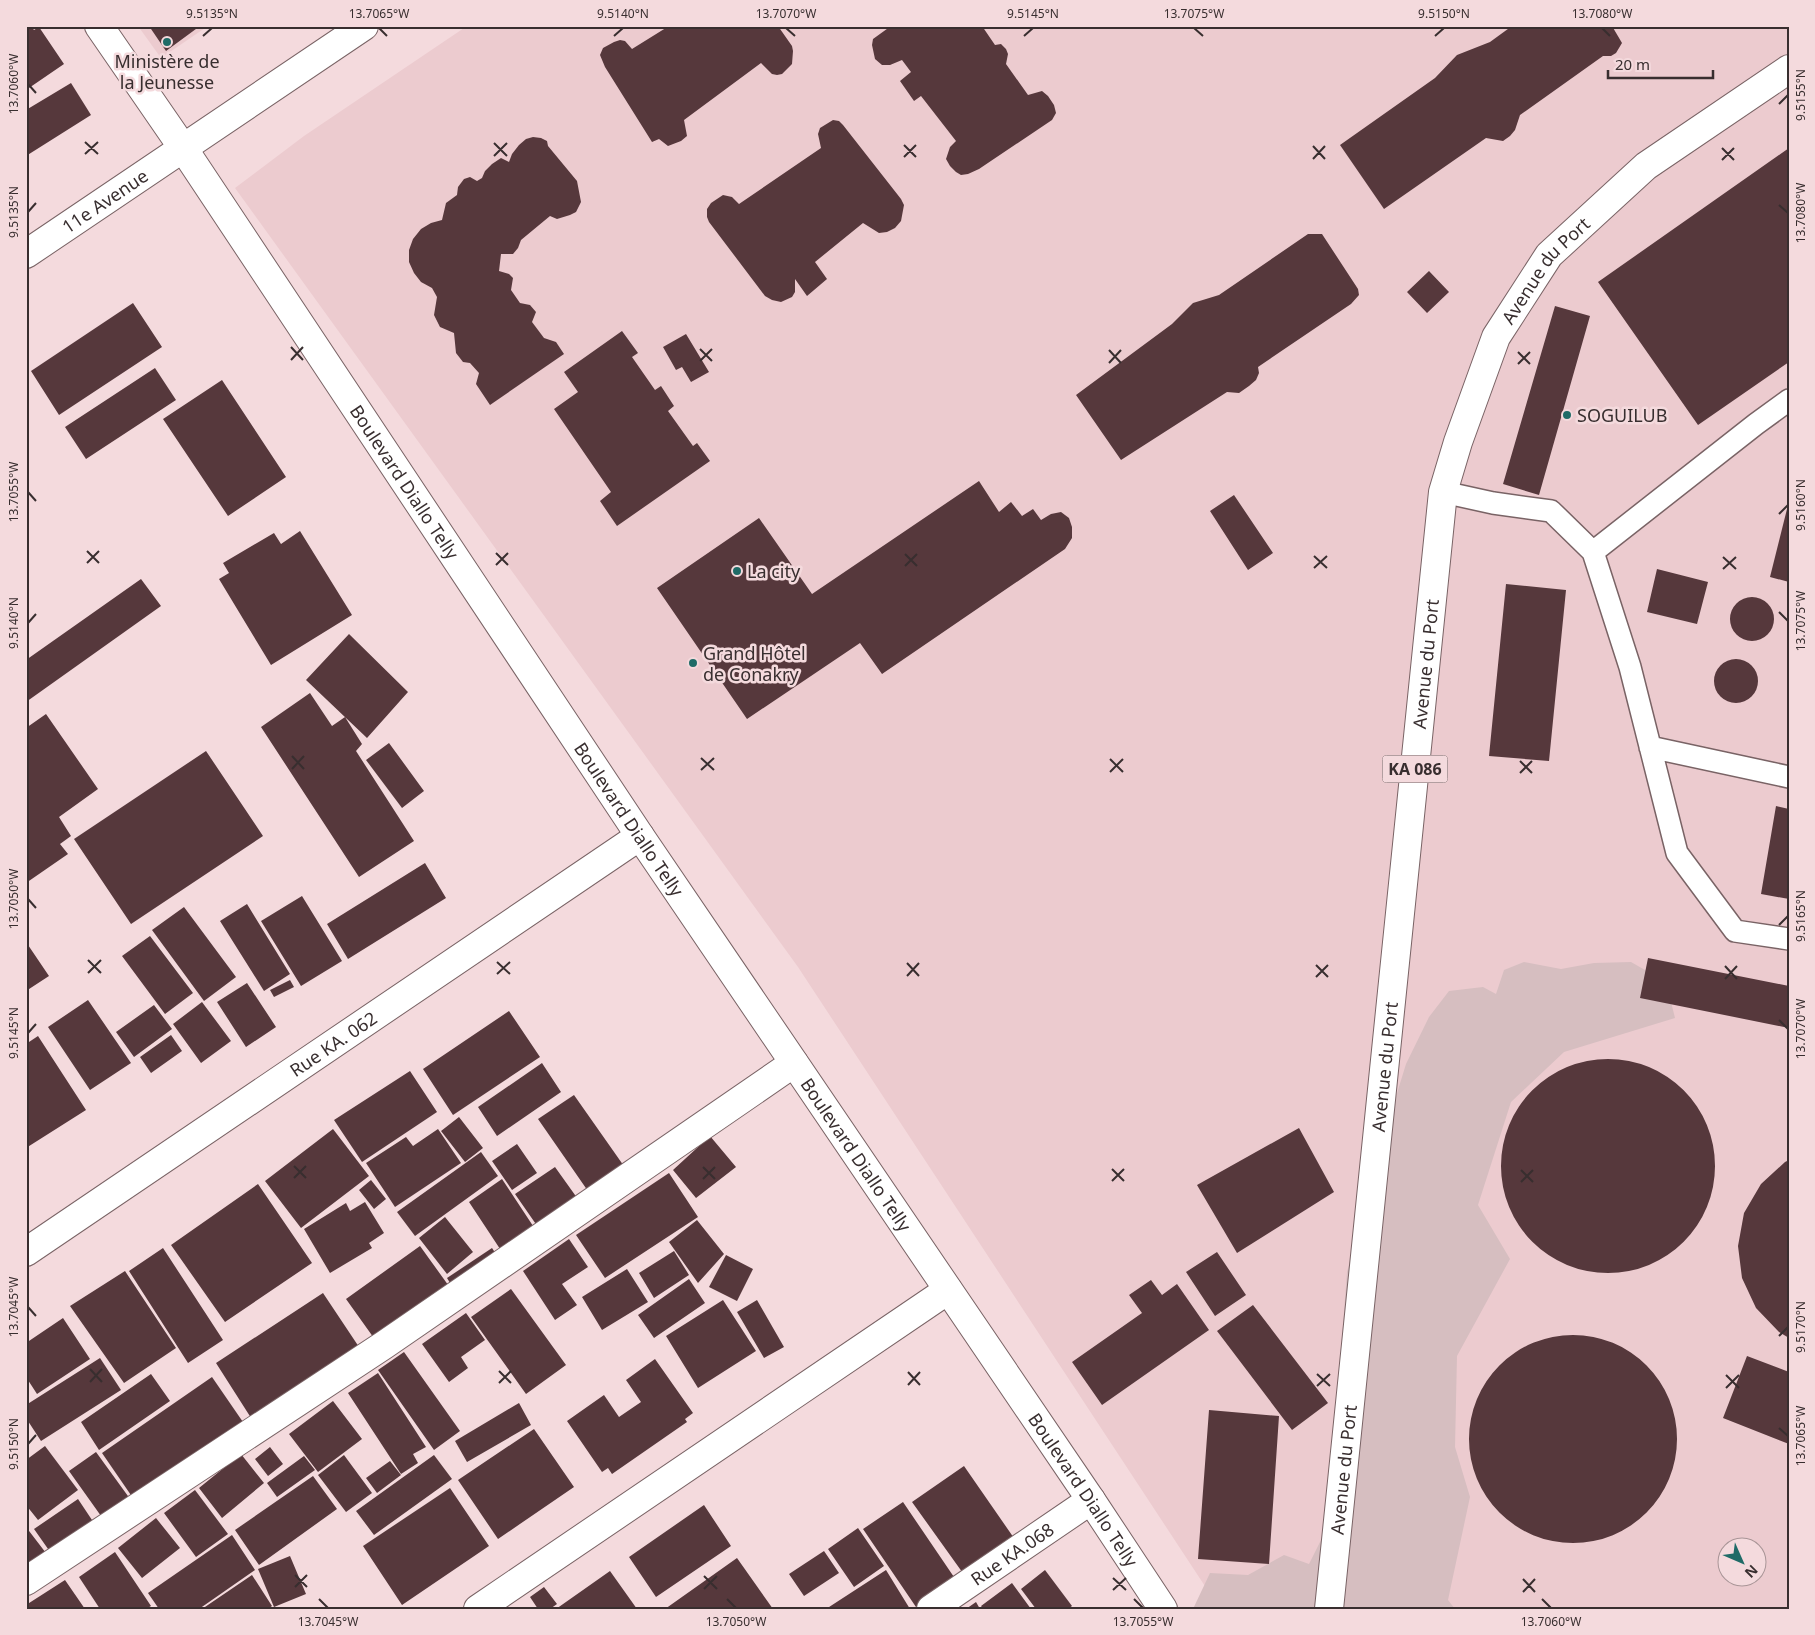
<svg xmlns="http://www.w3.org/2000/svg" width="1815" height="1635" font-family="'Noto Sans',sans-serif">
  <style>
    .built { fill: #eccbcf; fill-rule: evenodd }
    .green { fill: #d6bec0 }
    .building { fill: #56383c }
    .lines { fill: none; stroke-linecap: round; stroke-linejoin: round }
    .lane-casing { stroke: #796365; stroke-width: 24 }
    .street-casing { stroke: #796365; stroke-width: 30 }
    .secondary-casing { stroke: #796365; stroke-width: 30 }
    .primary-casing { stroke: #796365; stroke-width: 30 }
    .lane { stroke: #fff; stroke-width: 21 }
    .street { stroke: #fff; stroke-width: 28 }
    .secondary { stroke: #fff; stroke-width: 28 }
    .primary { stroke: #fff; stroke-width: 28 }
    .ticks { fill: none; stroke: #382e2f; stroke-width: 2 }
    .poi-dot { fill: #1f6b67; stroke: #f4dadd; stroke-width: 2 }
    .labels { text-anchor: middle; dominant-baseline: central; stroke-width: 5; stroke-linejoin: round; paint-order: stroke }
    .shield { fill: #f4dadd; stroke: #706263; stroke-width: 1 }
    .shield-label { font-size: 16px; font-weight: bold; fill: #382e2f }
    .poi-label { font-size: 18px; fill: #382e2f; stroke: #f4dadd; text-anchor: start }
    .street-label { font-size: 18px; fill: #382e2f; stroke: #f4dadd }
    .neatline { fill: none; stroke: #382e2f; stroke-width: 2 }
    .ticks-label { font-size: 12px; text-anchor: middle; fill: #382e2f }
  </style>
  <rect width="100%" height="100%" fill="#f4dadd"/>
  <!-- built -->
  <path class="built" d="M138 26H208L161 58Z
    M467 26H1789V1609H1220L798 967 235 188 304 136ZM1728 1548H1758V1578H1728Z"/>
  <!-- green -->
  <path class="green" d="M1524 962 1561 969 1594 963 1631 962 1666 982 1675 1018 1564 1052 1511 1102 1478 1205 1510 1259 1457 1356 1455 1447 1470 1497 1448 1600 1455 1609H1193L1210 1573 1248 1575 1284 1555 1309 1564 1328 1526 1347 1272 1378 1155 1406 1064 1429 1017 1449 991 1483 987 1496 994 1504 970Z"/>
  <!-- building -->
  <path class="building" d="M26 26H31L34 30 39 27 64 64 26 90Z
    M149 26H200L166 51Z
    M669 26H778L792 46 793 51 792 64 782 74 777 75 772 74 761 63 684 120 687 136 681 141 668 146 659 139 652 142 605 67 600 55 603 48 614 42 620 40 625 41 632 49Z
    M891 26H982L995 45 1001 44 1006 49 1008 54 1006 64 1028 95 1042 91 1048 96 1054 105 1056 113 1052 120 979 169 968 174 961 175 956 172 950 166 946 159 950 147 956 141 921 96 914 101 900 81 911 72 902 60 890 65H882L875 59 872 45 873 39Z
    M1512 26H1612L1622 43 1616 53 1611 56H1603L1520 115 1515 130 1510 136 1503 141 1486 138 1384 209 1340 145 1435 78 1457 55 1490 42Z
    M71 83 91 115 26 156V110Z
    M833 120 839 121 843 125 901 199 904 205 901 221 895 228 887 232 879 233 863 223 815 262 827 279 807 296 795 279V292L792 297 781 302 772 300 765 296 709 222 707 217V209L711 203 723 195 732 197 739 204 821 148 818 134 820 128Z
    M533 137 541 138 547 141 548 146 577 181 581 202 576 212 570 215 557 219 550 216 521 240 518 248 513 254H501L499 271 509 274 513 278 511 290 520 303 530 305 536 312 532 322 544 338 556 342 564 354 490 405 476 384 479 373 470 363 463 362 456 353 454 333 440 327 434 315 437 297 432 288 421 282 414 273 409 262V250L413 239 421 229 431 223 442 220 446 203 457 195 458 187 464 179 470 177 477 181 482 178 485 171 492 164 501 158 509 162 512 154 519 145 526 139Z
    M1789 148V362L1698 425 1598 282Z
    M1308 234H1322L1358 289 1359 295 1351 304 1258 367 1259 373 1256 380 1249 386 1239 393 1227 392 1121 460 1076 395 1172 324 1193 303 1219 295Z
    M1429 271 1449 292 1427 313 1407 292Z
    M133 303 162 347 59 415 31 371Z
    M1555 306 1590 316 1539 495 1503 484Z
    M622 331 638 353 632 357 655 390 661 386 674 406 668 411 693 446 697 443 710 461 617 526 600 501 611 492 554 409 578 392 564 372Z
    M686 334 709 372 691 382 682 367 676 370 663 347Z
    M155 368 176 400 86 459 65 427Z
    M222 380 286 477 228 516 163 419Z
    M979 481 999 512 1011 502 1022 516 1033 509 1041 520 1051 514 1061 512 1069 518 1072 527V538L1065 549 882 674 860 643 747 719 657 588 759 518 812 594Z
    M1234 495 1273 553 1248 570 1210 511Z
    M1788 505H1789V582L1770 577Z
    M300 531 352 615 271 665 219 579 229 573 223 563 274 533 281 544Z
    M1657 569 1708 582 1697 624 1647 612Z
    M141 579 161 606 26 702V660Z
    M1506 584 1566 590 1549 761 1489 756Z
    M1730 619a22 22 0 1 1 44 0a22 22 0 1 1-44 0Z
    M349 634 408 692 367 738 306 680Z
    M1714 681a22 22 0 1 1 44 0a22 22 0 1 1-44 0Z
    M310 693 332 726 345 717 362 744 356 751 414 841 359 877 261 727Z
    M46 714 98 789 59 817 71 836 60 844 68 854 26 883V728Z
    M389 743 424 791 402 808 366 760Z
    M206 751 263 836 131 924 74 839Z
    M1776 806 1789 809V899L1761 894Z
    M425 863 446 898 348 959 327 924Z
    M302 896 342 961 301 986 261 921Z
    M247 904 290 974 264 991 220 921Z
    M184 907 236 977 204 1001 152 930Z
    M150 936 193 993 165 1014 122 956Z
    M26 942 49 976 26 991Z
    M1648 958 1789 986V1028L1640 998Z
    M290 980 294 987 274 997 270 990Z
    M247 983 276 1027 246 1047 217 1002Z
    M88 1000 131 1063 90 1090 48 1027Z
    M202 1002 231 1041 201 1063 173 1024Z
    M154 1005 172 1029 134 1057 116 1032Z
    M509 1011 540 1057 453 1115 423 1069Z
    M171 1035 182 1051 151 1073 140 1057Z
    M38 1036 86 1110 26 1148V1044Z
    M1501 1166a107 107 0 1 1 214 0a107 107 0 1 1-214 0Z
    M542 1063 561 1092 497 1136 478 1107Z
    M410 1071 437 1112 362 1162 334 1120Z
    M574 1095 626 1169 590 1194 538 1119Z
    M459 1117 483 1148 465 1162 441 1131Z
    M1299 1128 1334 1192 1237 1253 1197 1185Z
    M333 1129 369 1176 301 1228 265 1181Z
    M438 1129 461 1163 395 1207 366 1163 406 1137 413 1146Z
    M710 1136 736 1167 696 1198 673 1170Z
    M517 1144 537 1173 512 1190 492 1161Z
    M481 1152 498 1176 415 1236 397 1212Z
    M1789 1160V1338L1779 1332 1756 1308 1742 1278 1738 1246 1744 1213 1761 1184 1785 1162Z
    M555 1167 580 1202 540 1230 515 1194Z
    M669 1173 698 1217 605 1278 576 1235Z
    M502 1179 537 1232 504 1255 469 1202Z
    M371 1180 386 1199 374 1209 359 1190Z
    M258 1184 312 1263 225 1322 171 1245Z
    M365 1202 384 1233 369 1243 372 1248 330 1273 304 1229 346 1203 350 1211Z
    M445 1217 473 1252 447 1274 419 1238Z
    M697 1220 724 1254 698 1283 669 1242Z
    M569 1239 588 1267 562 1284 577 1305 555 1320 523 1271Z
    M420 1246 451 1289 376 1341 346 1299Z
    M163 1248 223 1340 188 1363 129 1271Z
    M492 1248 500 1260 455 1291 447 1278Z
    M674 1251 689 1275 654 1298 639 1273Z
    M1217 1252 1246 1295 1215 1316 1186 1272Z
    M726 1255 753 1269 737 1301 709 1287Z
    M627 1269 648 1302 602 1330 582 1297Z
    M125 1271 176 1348 124 1383 70 1306Z
    M689 1279 705 1303 654 1338 638 1315Z
    M1151 1280 1162 1295 1177 1284 1209 1330 1102 1405 1072 1362 1142 1313 1129 1295Z
    M511 1289 566 1365 526 1394 471 1317Z
    M323 1293 361 1350 253 1421 216 1363Z
    M723 1300 756 1351 698 1388 666 1336Z
    M757 1300 784 1347 764 1358 737 1312Z
    M1253 1305 1328 1403 1292 1430 1217 1331Z
    M466 1313 485 1340 461 1357 468 1368 449 1382 422 1344Z
    M63 1318 90 1359 37 1394 26 1377V1343Z
    M1469 1439a104 104 0 1 1 208 0a104 104 0 1 1-208 0Z
    M404 1352 460 1431 434 1450 378 1370Z
    M1747 1356 1789 1372V1444L1723 1418Z
    M100 1358 121 1390 41 1441 26 1418V1405Z
    M655 1359 693 1413 685 1419 687 1422 612 1474 608 1468 602 1472 567 1421 604 1395 619 1417 641 1402 626 1380Z
    M378 1373 426 1447 413 1454 418 1463 401 1474 348 1393Z
    M151 1374 170 1401 99 1450 81 1422Z
    M212 1377 245 1425 135 1501 102 1453Z
    M333 1401 362 1439 318 1472 289 1434Z
    M519 1403 531 1425 467 1462 455 1441Z
    M1209 1410 1279 1416 1269 1564 1198 1559Z
    M534 1429 574 1487 498 1539 458 1480Z
    M45 1446 78 1490 38 1520 26 1505V1460Z
    M270 1447 283 1464 268 1476 255 1459Z
    M96 1452 133 1503 106 1523 69 1471Z
    M241 1454 264 1483 222 1518 199 1488Z
    M344 1455 372 1493 346 1512 318 1475Z
    M434 1455 452 1479 374 1535 356 1511Z
    M304 1456 315 1470 277 1497 267 1483Z
    M390 1461 401 1475 377 1493 366 1478Z
    M964 1466 1016 1541 965 1576 912 1502Z
    M313 1476 337 1509 259 1565 235 1530Z
    M450 1488 489 1546 402 1605 363 1546Z
    M195 1490 228 1534 196 1557 164 1513Z
    M78 1499 96 1526 53 1556 34 1529Z
    M903 1502 956 1580 916 1607 863 1529Z
    M704 1505 731 1546 656 1597 629 1557Z
    M156 1518 180 1548 142 1578 118 1548Z
    M26 1527 49 1557 26 1575Z
    M858 1528 884 1566 854 1587 828 1549Z
    M232 1535 255 1570 199 1609H159L148 1593Z
    M824 1551 839 1573 804 1596 789 1574Z
    M115 1552 151 1606 146 1609H100L79 1577Z
    M290 1556 306 1594 274 1607 258 1569Z
    M737 1558 773 1609H665Z
    M886 1570 910 1609H826Z
    M1045 1570 1072 1606 1068 1609H1036L1021 1589Z
    M610 1571 637 1609H556Z
    M252 1575 272 1606 268 1609H202Z
    M65 1580 85 1609H26V1605Z
    M1012 1583 1031 1609H983L981 1606Z
    M544 1587 557 1604 550 1609H538L530 1597Z
    M976 1602 980 1609H966Z"/>
  <g class="lines">
    <!-- lane casing -->
    <g class="lane-casing">
      <path id="lane" d="M1443 492 1493 503 1551 511 1593 552 1630 667 1677 853 1735 931 1789 939
        M1593 552 1756 424 1789 400
        M1650 747 1789 777"/>
    </g>
    <!-- street casing -->
    <g class="street-casing">
      <g id="street">
        <path id="s1" d="M26 1252 640 836"/>
        <path d="M26 1581 384 1345 794 1063"/>
        <path d="M478 1609 948 1290"/>
        <path id="s2" d="M931 1609 1091 1500"/>
      </g>
    </g>
    <!-- secondary casing -->
    <g class="secondary-casing">
      <g id="secondary">
        <path id="s3" d="M99 26 183 148 640 836 1091 1500 1163 1609"/>
        <path id="s4" d="M26 254 364 26"/>
      </g>
    </g>
    <!-- primary casing -->
    <g class="primary-casing">
      <g id="primary">
        <path id="s5" d="M1329 1609 1443 492 1458 442 1496 337 1549 255 1646 166 1789 69"/>
      </g>
    </g>
    <!-- lane -->
    <use href="#lane" class="lane"/>
    <!-- street -->
    <use href="#street" class="street"/>
    <!-- secondary -->
    <use href="#secondary" class="secondary"/>
    <!-- primary -->
    <use href="#primary" class="primary"/>
  </g>
  <!-- ticks -->
  <path class="ticks" d="M379 28 387 36M786 28 795 36M1194 28 1203 36M1602 28 1610 36M203 36 212 28M614 36 623 28M1024 36 1033 28M1435 36 1444 28M28 84 36 93M1779 104 1788 95M85 142 98 154M494 143 507 156M904 145 916 157M1313 146 1325 159M1722 148 1734 160M85 154 98 142M494 156 507 143M904 157 916 145M1313 159 1325 146M1722 160 1734 148M1779 205 1788 213M28 212 36 203M291 347 303 360M700 349 712 361M1109 350 1121 363M1518 352 1530 364M291 360 303 347M700 361 712 349M1109 363 1121 350M1518 364 1530 352M28 492 36 501M1779 514 1788 505M87 551 99 563M496 553 508 565M905 554 917 566M1314 556 1327 568M1723 557 1736 569M87 563 99 551M496 565 508 553M905 566 917 554M1314 568 1327 556M1723 569 1736 557M1779 612 1788 621M28 623 36 614M292 756 304 769M701 758 714 770M1110 759 1123 772M1520 761 1532 773M292 769 304 756M701 770 714 758M1110 772 1123 759M1520 773 1532 761M28 899 36 908M1779 925 1788 916M88 960 101 973M497 962 510 974M907 963 919 976M1316 965 1328 977M1725 966 1737 979M88 973 101 960M497 974 510 962M907 976 919 963M1316 977 1328 965M1725 979 1737 966M1779 1020 1788 1029M28 1033 36 1024M294 1166 306 1178M703 1167 715 1179M1112 1169 1124 1181M1521 1170 1533 1182M294 1178 306 1166M703 1179 715 1167M1112 1181 1124 1169M1521 1182 1533 1170M28 1307 36 1316M1779 1336 1788 1327M90 1369 102 1382M499 1371 511 1383M908 1372 920 1385M1317 1374 1330 1386M1726 1375 1739 1388M90 1382 102 1369M499 1383 511 1371M908 1385 920 1372M1317 1386 1330 1374M1726 1388 1739 1375M1779 1428 1788 1436M28 1444 36 1435M295 1575 307 1587M704 1576 717 1589M1113 1578 1126 1590M1523 1579 1535 1592M295 1587 307 1575M704 1589 717 1576M1113 1590 1126 1578M1523 1592 1535 1579M319 1599 328 1608M727 1599 736 1608M1134 1599 1143 1608M1542 1599 1551 1608"/>
  <!-- markers -->
  <g class="poi-dot">
    <circle cx="167" cy="42" r="5"/>
    <circle cx="1567" cy="415" r="5"/>
    <circle cx="737" cy="571" r="5"/>
    <circle cx="693" cy="663" r="5"/>
  </g>
  <g class="labels">
    <!-- shield labels -->
    <rect class="shield" x="1382.5" y="755.5" width="65" height="27" rx="4"/>
    <g class="shield-label">
      <text x="1415" y="769">KA 086</text>
    </g>
    <!-- poi labels -->
    <g class="poi-label">
      <text x="167" y="61" text-anchor="middle">Ministère de<tspan x="167" dy="21">la Jeunesse</tspan></text>
      <text x="1577" y="415">SOGUILUB</text>
      <text x="747" y="571">La city</text>
      <text x="703" y="653">Grand Hôtel<tspan x="703" dy="21">de Conakry</tspan></text>
    </g>
    <!-- street labels -->
    <g class="street-label">
      <text stroke="none"><textPath href="#s4" startOffset="95">11e Avenue</textPath></text>
      <text stroke="none"><textPath href="#s5" startOffset="1370">Avenue du Port</textPath></text>
      <text stroke="none"><textPath href="#s3" startOffset="549">Boulevard Diallo Telly</textPath></text>
      <text stroke="none"><textPath href="#s5" startOffset="950">Avenue du Port</textPath></text>
      <text stroke="none"><textPath href="#s3" startOffset="954">Boulevard Diallo Telly</textPath></text>
      <text stroke="none"><textPath href="#s1" startOffset="371">Rue KA. 062</textPath></text>
      <text stroke="none"><textPath href="#s5" startOffset="545">Avenue du Port</textPath></text>
      <text stroke="none"><textPath href="#s3" startOffset="1359">Boulevard Diallo Telly</textPath></text>
      <text stroke="none"><textPath href="#s5" startOffset="140">Avenue du Port</textPath></text>
      <text stroke="none"><textPath href="#s3" startOffset="1764">Boulevard Diallo Telly</textPath></text>
      <text stroke="none"><textPath href="#s2" startOffset="98">Rue KA.068</textPath></text>
    </g>
  </g>
  <!-- border -->
  <rect width="1815" height="1635" fill="none" stroke="#f4dadd" stroke-width="55"/>
  <!-- north arrow -->
  <g transform="translate(1742 1562) rotate(135)"><circle r="24" fill="#f4dadd" stroke="#a99597"/>
  <path d="M0-4L9 19L0 12L-9 19Z" fill="#1f6b67"/>
  <text y="-8" font-size="14" font-weight="bold" text-anchor="middle" fill="#382e2f">N</text>
  </g>
  <!-- scale -->
  <path d="M1608 70v8h105v-8" fill="none" stroke="#382e2f" stroke-width="2.5"/>
  <text x="1615" y="70" font-size="15" fill="#382e2f" stroke="#f4dadd" stroke-width="4" paint-order="stroke">20 m</text>
  <rect x="28" y="28" width="1760" height="1580" class="neatline"/>
  <g class="ticks-label">
    <text x="212" y="18">9.5135°N</text>
    <text x="379" y="18">13.7065°W</text>
    <text x="623" y="18">9.5140°N</text>
    <text x="786" y="18">13.7070°W</text>
    <text x="1033" y="18">9.5145°N</text>
    <text x="1194" y="18">13.7075°W</text>
    <text x="1444" y="18">9.5150°N</text>
    <text x="1602" y="18">13.7080°W</text>
    <text transform="translate(14 84) rotate(-90)" y="4">13.7060°W</text>
    <text transform="translate(1801 95) rotate(-90)" y="4">9.5155°N</text>
    <text transform="translate(14 212) rotate(-90)" y="4">9.5135°N</text>
    <text transform="translate(1801 213) rotate(-90)" y="4">13.7080°W</text>
    <text transform="translate(14 492) rotate(-90)" y="4">13.7055°W</text>
    <text transform="translate(1801 505) rotate(-90)" y="4">9.5160°N</text>
    <text transform="translate(1801 621) rotate(-90)" y="4">13.7075°W</text>
    <text transform="translate(14 623) rotate(-90)" y="4">9.5140°N</text>
    <text transform="translate(14 899) rotate(-90)" y="4">13.7050°W</text>
    <text transform="translate(1801 916) rotate(-90)" y="4">9.5165°N</text>
    <text transform="translate(1801 1029) rotate(-90)" y="4">13.7070°W</text>
    <text transform="translate(14 1033) rotate(-90)" y="4">9.5145°N</text>
    <text transform="translate(14 1307) rotate(-90)" y="4">13.7045°W</text>
    <text transform="translate(1801 1327) rotate(-90)" y="4">9.5170°N</text>
    <text transform="translate(1801 1436) rotate(-90)" y="4">13.7065°W</text>
    <text transform="translate(14 1444) rotate(-90)" y="4">9.5150°N</text>
    <text x="328" y="1626">13.7045°W</text>
    <text x="736" y="1626">13.7050°W</text>
    <text x="1143" y="1626">13.7055°W</text>
    <text x="1551" y="1626">13.7060°W</text>
  </g>
</svg>
